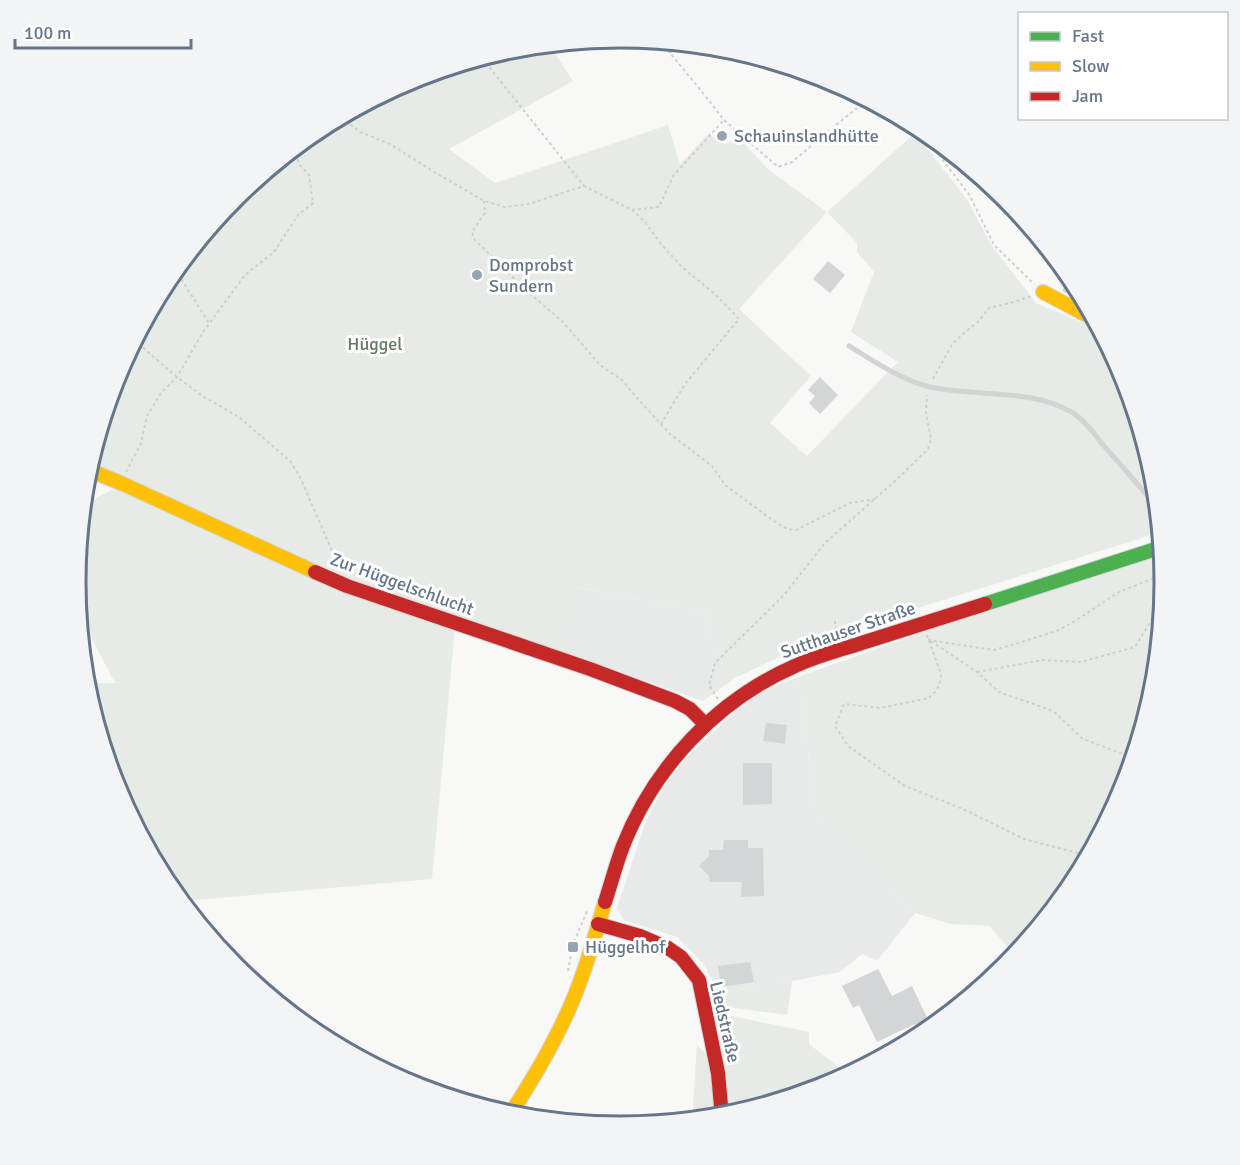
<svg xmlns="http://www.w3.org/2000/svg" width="1240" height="1165" font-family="Signika,sans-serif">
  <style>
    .built { fill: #e8e9e9 }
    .green { fill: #e7ebe5; fill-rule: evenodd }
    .building { fill: #d4d5d6 }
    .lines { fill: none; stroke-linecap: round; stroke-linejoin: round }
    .fast-casing { stroke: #d4d6d7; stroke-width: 16 }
    .slow-casing { stroke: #d4d6d7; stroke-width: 16 }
    .jam-casing { stroke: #d4d6d7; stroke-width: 16 }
    .path { stroke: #cecfd1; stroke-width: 2; stroke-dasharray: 3 3; stroke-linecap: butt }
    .lane { stroke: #d2d3d3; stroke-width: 5 }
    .fast { stroke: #4caf50; stroke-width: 14 }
    .slow { stroke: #ffc107; stroke-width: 14 }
    .jam { stroke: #c62828; stroke-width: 14 }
    .poi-dot { fill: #98a3b0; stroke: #fff; stroke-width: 2 }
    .labels { text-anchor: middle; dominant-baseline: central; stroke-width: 6; stroke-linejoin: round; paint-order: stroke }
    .poi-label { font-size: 18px; fill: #65758a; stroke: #fff; text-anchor: start }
    .park-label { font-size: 18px; fill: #637a60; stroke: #fff }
    .street-label { font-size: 18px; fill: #65758a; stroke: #fff }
    .rim { fill: none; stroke: #65758a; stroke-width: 3 }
  </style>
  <rect width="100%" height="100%" fill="#f8f8f7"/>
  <!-- built -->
  <path class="built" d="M576 587 708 613 714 660 703 701 561 651Z
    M798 677 816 813 915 913 877 961 862 954 840 972 792 981 711 993 712 980 704 964 677 937 624 920 617 908 646 821 665 785 688 756 728 718 761 692Z"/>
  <!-- green -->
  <path class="green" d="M549 44 573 81 449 149 495 183 668 125 680 164 709 133C719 144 725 149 737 136L770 171 827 212 915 133 966 198 992 246 1036 303 1100 330 1124 374 1155 477 1160 527 1145 537 863 625 803 646 735 678 703 701 714 660 708 613 577 587 561 651 359 583 115 474 84 488 86 476 117 374 167 279 235 197 318 129 412 79 514 48ZM827 212 857 243V252L874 272 851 332 898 362 807 456 770 423 811 376 739 309Z
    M115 488 455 628 432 879 185 901 190 914 167 885 116 791 88 695 87 683H115L78 612 75 582 83 505Z
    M1162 555 1165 583 1154 689 1123 791 1073 886 1015 956 990 926 951 924 915 913 816 813 798 677 963 618Z
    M792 981 787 1015 713 1005 711 993Z
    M717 1013 809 1032V1044L849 1075 828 1086 726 1117 692 1120 697 1045 721 1070 713 1017Z"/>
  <!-- building -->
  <path class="building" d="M828 261 845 275 830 293 813 279Z
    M1070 276 1073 280 1086 304 1062 291Z
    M820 377 838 395 820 414 809 403 815 396 808 390Z
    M766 723 787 725 785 744 763 741Z
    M743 763H772V804L743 805Z
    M724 840H748V848H763L764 896 741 897 742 882H710L709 876 699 866 709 856V850H723Z
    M750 962 754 982 721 987 718 966Z
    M878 969 892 996 912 986 932 1028 922 1036 921 1037 915 1024 877 1042 859 1005 853 1008 842 986Z"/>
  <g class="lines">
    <!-- fast casing -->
    <g class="fast-casing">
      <path id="fast" d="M985 604 1162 547"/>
    </g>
    <!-- slow casing -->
    <g class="slow-casing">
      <path id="slow" d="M1043 292 1094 319
        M87 469 123 484 315 572
        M509 1116C530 1084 548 1054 564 1020 582 983 593 942 605 902"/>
    </g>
    <!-- jam casing -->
    <g class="jam-casing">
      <path id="jam" d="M315 572 347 586 590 669 675 701 690 709 705 724
        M605 902C611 884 616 864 623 846 654 767 717 700 795 666 818 655 844 649 868 641 907 629 946 616 985 604
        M598 924 640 936 668 948 681 957 699 980 718 1073 722 1117"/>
    </g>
    <!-- path -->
    <path class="path" d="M660 41 699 88 724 120 778 167 792 162 836 125 867 100
      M670 53 681 43
      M482 58 584 186
      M341 117 360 132 390 144 434 172 484 201 505 207 529 204 584 186 632 210 659 207 673 176 724 120
      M917 126 970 196 994 245 1034 284
      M484 201 485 213 472 232 474 239 528 292 563 322 600 365 622 380 638 399 670 434 712 466 725 485 771 519 787 529 796 530 850 503 876 499
      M632 210 645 222 661 244 682 267 716 295 739 319 685 384 661 424
      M175 269 209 323
      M136 338 140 345 177 377 204 397 239 417 290 461 300 477 339 567
      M933 379 953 343 964 333 979 321 989 308 1014 302 1032 296
      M126 472 141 443 147 416 161 393 177 377 203 332 245 275 274 252 298 215 313 203 309 175 299 164 295 148
      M835 621 836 639
      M927 635 941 674 940 683 936 691 929 698 880 708 844 704 835 726 848 746 905 786 963 809 1024 839 1089 856
      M928 640 994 650 1015 644 1059 630 1075 621 1119 592 1164 574
      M931 641 977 672 999 692 1053 711 1083 739 1123 754H1135
      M977 672 1043 660 1081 662 1135 647 1163 601
      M718 699 709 685 715 663 784 595 825 543 894 482 928 449 931 439 926 414 927 395
      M568 971 573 944 587 911"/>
    <!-- lane -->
    <path class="lane" d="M849 346C874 361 901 380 930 387 975 397 1033 388 1073 413 1085 420 1095 435 1104 446 1122 466 1140 487 1158 508"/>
    <!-- fast -->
    <use href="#fast" class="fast"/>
    <!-- slow -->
    <use href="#slow" class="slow"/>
    <!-- jam -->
    <use href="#jam" class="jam"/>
  </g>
  <!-- markers -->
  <g class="poi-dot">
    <circle cx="722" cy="136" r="6"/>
    <circle cx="477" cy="275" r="6"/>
    <rect x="567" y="941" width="12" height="12" rx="3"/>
  </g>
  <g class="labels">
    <!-- poi labels -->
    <g class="poi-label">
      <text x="734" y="136">Schauinslandhütte</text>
      <text x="489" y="265">Domprobst<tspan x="489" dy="21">Sundern</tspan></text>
      <text x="585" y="947">Hüggelhof</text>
    </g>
    <!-- park labels -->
    <g class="park-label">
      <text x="375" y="344">Hüggel</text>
    </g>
    <!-- street labels -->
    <g class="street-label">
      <text transform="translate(402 584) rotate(20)">Zur Hüggelschlucht</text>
      <text transform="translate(848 630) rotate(-19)">Sutthauser Straße</text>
      <text transform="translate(725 1022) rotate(77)">Liedstraße</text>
    </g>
  </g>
  <!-- crop -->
  <path d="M0 0H1240V1165H0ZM86 582a534 534 0 1 1 1068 0a534 534 0 1 1-1068 0Z" fill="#f3f4f6" fill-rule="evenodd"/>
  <path class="rim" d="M86 582a534 534 0 1 1 1068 0a534 534 0 1 1-1068 0Z"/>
  <!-- legend -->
  <rect x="1018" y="12" width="210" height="108" fill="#ffffff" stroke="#c1c8d0" stroke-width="1.5"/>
  <rect x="1030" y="32" width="30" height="9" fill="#4caf50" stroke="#c1c8d0" stroke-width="1.5"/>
  <text x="1072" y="42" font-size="18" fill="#65758a">Fast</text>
  <rect x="1030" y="62" width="30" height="9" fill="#ffc107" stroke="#c1c8d0" stroke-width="1.5"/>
  <text x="1072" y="72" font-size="18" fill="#65758a">Slow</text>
  <rect x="1030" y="92" width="30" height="9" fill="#c62828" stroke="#c1c8d0" stroke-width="1.5"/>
  <text x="1072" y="102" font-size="18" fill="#65758a">Jam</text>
  <!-- scale -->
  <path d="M15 39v9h176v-9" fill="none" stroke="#65758a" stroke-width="3"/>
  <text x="24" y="39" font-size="18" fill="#65758a" stroke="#ffffff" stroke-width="4.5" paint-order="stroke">100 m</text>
</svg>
